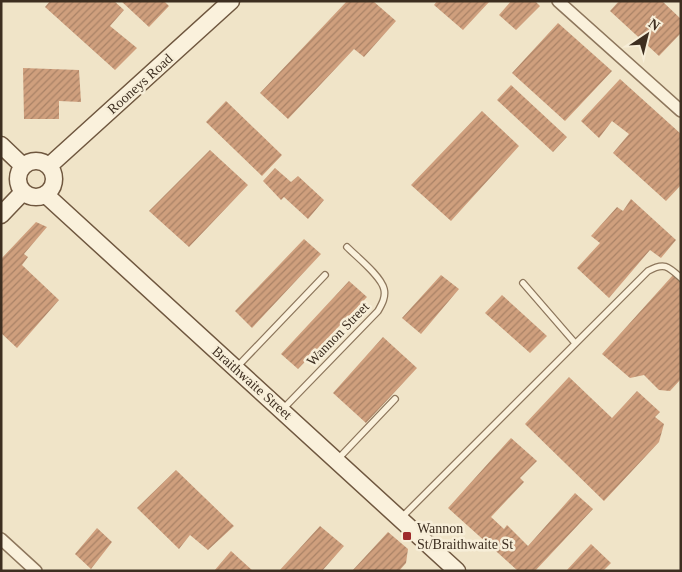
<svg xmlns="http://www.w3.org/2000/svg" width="682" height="572" font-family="'Times New Roman',serif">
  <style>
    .building { fill: url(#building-hatch) }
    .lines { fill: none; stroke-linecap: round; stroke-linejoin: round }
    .lane-casing { stroke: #8d765c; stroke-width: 8 }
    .street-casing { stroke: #8d765c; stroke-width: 14 }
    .secondary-casing { stroke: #6f573f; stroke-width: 19 }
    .lane { stroke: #faf1dc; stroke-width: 5.5 }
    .street { stroke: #faf1dc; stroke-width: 11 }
    .secondary { stroke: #faf1dc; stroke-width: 16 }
    .poi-dot { fill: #9e2a2b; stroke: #f7eed8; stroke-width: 2 }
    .labels { text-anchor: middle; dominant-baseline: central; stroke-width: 5; stroke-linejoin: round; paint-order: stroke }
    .street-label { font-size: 14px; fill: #3d2e20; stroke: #f7eed8 }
    .poi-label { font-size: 14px; fill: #3d2e20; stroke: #f7eed8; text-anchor: start }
  </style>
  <defs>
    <pattern id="building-hatch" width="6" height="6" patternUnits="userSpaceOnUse" patternTransform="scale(1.25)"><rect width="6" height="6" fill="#cf9f7d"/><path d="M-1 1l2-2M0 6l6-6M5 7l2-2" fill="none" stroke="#a98266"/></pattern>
  </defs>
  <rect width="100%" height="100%" fill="#f0e4c8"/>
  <!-- building -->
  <path class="building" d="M50 1H114L124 10 110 26 137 48 115 70 45 7Z
    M121 1H164L169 6 149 27Z
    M347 1H373L396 21 364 57 354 49 288 119 260 93Z
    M437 1H490L463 30 434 5Z
    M511 1H535L540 6 516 30 499 15Z
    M619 1H662L681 19V33L659 56 610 11Z
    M558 23 612 71 565 121 512 73Z
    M23 68 79 70 81 102 59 101V119H24Z
    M620 79 681 134V185L666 201 613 153 629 134 612 121 599 138 581 121Z
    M511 85 567 137 553 152 497 100Z
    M226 101 282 155 262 176 206 122Z
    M482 111 519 146 451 221 411 185Z
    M210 150 248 185 189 247 149 211Z
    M275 168 291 182 298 176 324 200 308 219 284 197 281 200 263 181Z
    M631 199 676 240 661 258 650 250 609 298 577 268 600 243 591 236 617 207 623 211Z
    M36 222 47 227 24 254 28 257 22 265 59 300 17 348 1 333V259Z
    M304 239 321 254 252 328 235 311Z
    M441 275 459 289 421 334 402 318Z
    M673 275 681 282V379L670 391 659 390 644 375 630 378 602 354Z
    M349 281 367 297 298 369 281 354Z
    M502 295 547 336 530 353 485 313Z
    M383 337 417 368 366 423 333 393Z
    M569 377 612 418 637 391 660 412 655 417 664 424 659 442 604 501 525 424Z
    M511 438 537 461 520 478 524 482 491 517 504 529 507 525 528 546 575 493 593 509 535 571H518L448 508Z
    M176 470 234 526 208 550 190 535 179 549 137 508Z
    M320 526 344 546 322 571H279Z
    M97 528 112 542 91 569 75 554Z
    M388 532 408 549 406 563 399 571H352Z
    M591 544 611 563 603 571H566Z
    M231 551 253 571H214Z"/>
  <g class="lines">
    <!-- lane casing -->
    <g class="lane-casing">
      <path id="lane" d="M523 283 575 343
        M236 368 325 275
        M282 410 378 311C382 304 386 297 384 289 381 276 357 257 347 247
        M338 459 395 399
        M401 518 648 271C664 262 668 266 681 278"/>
    </g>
    <!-- street casing -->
    <g class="street-casing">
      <path id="street" d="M558 1 681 111
        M1 539 36 571"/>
    </g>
    <!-- secondary casing -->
    <g class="secondary-casing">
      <path id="secondary" d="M1 145 23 166
        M18 179a18 18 0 1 1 36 0a18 18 0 1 1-36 0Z
        M49 166 231 1
        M46 195 457 571
        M1 215 23 192"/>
    </g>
    <!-- lane -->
    <use href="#lane" class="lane"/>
    <!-- street -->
    <use href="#street" class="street"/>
    <!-- secondary -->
    <use href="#secondary" class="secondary"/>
  </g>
  <!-- markers -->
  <rect class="poi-dot" x="402" y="531" width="10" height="10" rx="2.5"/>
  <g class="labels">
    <!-- street labels -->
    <g class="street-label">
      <text transform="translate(140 84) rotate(-42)">Rooneys Road</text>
      <text transform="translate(338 334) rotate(-46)">Wannon Street</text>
      <text transform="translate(252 383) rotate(42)">Braithwaite Street</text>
    </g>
    <!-- poi labels -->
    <g class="poi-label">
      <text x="417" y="528">Wannon<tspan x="417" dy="16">St/Braithwaite St</tspan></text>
    </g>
  </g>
  <!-- border -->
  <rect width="682" height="572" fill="none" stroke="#3d2e20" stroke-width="5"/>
  <!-- north arrow -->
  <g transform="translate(647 35) rotate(35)" stroke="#f7eed8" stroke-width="4" paint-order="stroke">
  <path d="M0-4L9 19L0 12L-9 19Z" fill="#3d2e20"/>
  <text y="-8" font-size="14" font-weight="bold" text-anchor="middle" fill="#3d2e20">N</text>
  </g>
</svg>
